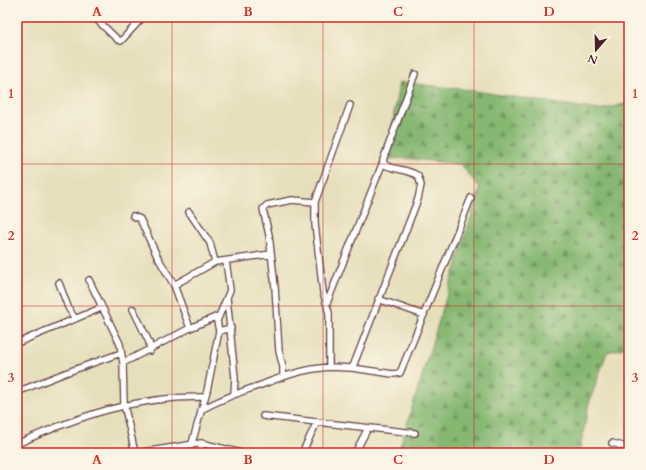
<svg xmlns="http://www.w3.org/2000/svg" width="646" height="470" font-family="Cardo,serif">
  <style>
    .forest { fill: url(#forest-firs); stroke: #686c4e }
    .lines { fill: none; stroke-linecap: round; stroke-linejoin: round }
    .minor-casing { stroke: #613c41; stroke-width: 8 }
    .minor { stroke: #fff; stroke-width: 5.5 }
    .grid { fill: none; stroke: #d62828; stroke-width: 1; stroke-opacity: 0.55 }
    .neatline { fill: none; stroke: #d62828; stroke-width: 1.5 }
    .grid-label { font-size: 13px; text-anchor: middle; font-weight: bold; fill: #d62828 }
  </style>
  <defs>
    <pattern id="forest-firs" width="22" height="20" patternUnits="userSpaceOnUse"><rect width="22" height="20" fill="#86b872"/><path d="M5 1l3.5 6h-7zM16 11l3.5 6h-7z" fill="#70955e"/></pattern>
  </defs>
  <rect width="100%" height="100%" fill="#fcf5e5"/>
  <filter id="ink" filterUnits="userSpaceOnUse"><feTurbulence type="fractalNoise" baseFrequency=".025" numOctaves="2"/><feDisplacementMap in="SourceGraphic" scale="8" xChannelSelector="R" yChannelSelector="G"/><feConvolveMatrix kernelMatrix="1 2 1 2 8 2 1 2 1" color-interpolation-filters="sRGB"/></filter>
  <filter id="wash" filterUnits="userSpaceOnUse"><feTurbulence type="fractalNoise" baseFrequency=".012" numOctaves="4" result="noise"/><feDisplacementMap in="SourceGraphic" scale="16" xChannelSelector="R" yChannelSelector="G"/><feGaussianBlur stdDeviation="0.9" result="paint"/><feColorMatrix in="noise" values="0 0 0 0 0 0 0 0 0 0 0 0 0 0 0 0 0 1.4 0 .05"/><feComposite in="paint" operator="in"/></filter>
  <g filter="url(#wash)">
    <rect width="100%" height="100%" fill="#e6dfbb"/>
    <!-- forest -->
    <path class="forest" d="M399 82 462 89 599 110 629 103V347L607 352 589 403 579 453H398L480 188 460 164 404 158 387 159Z"/>
  </g>
  <g filter="url(#ink)">
    <g class="lines">
      <!-- minor casing -->
      <g class="minor-casing">
        <path id="minor" d="M94 17 118 40 121 41 143 17
          M189 212 210 243 215 262
          M133 216 140 219 157 256 174 285
          M89 280 120 344 123 363 124 404 135 453
          M59 283 68 307 75 319
          M227 298 235 378 234 394
          M378 299 424 315
          M327 303 383 162
          M133 309 149 342 150 351
          M190 328 218 316
          M219 331 231 328
          M17 343 101 308
          M123 363 190 328 174 285 215 262 271 254
          M329 367 352 368 354 364 418 199 421 185 418 176C408 169 395 170 385 165L383 160 415 74
          M352 368 393 374 400 373 471 198
          M283 376V367L279 351 275 287 269 235 263 209 267 205 292 200 315 202
          M17 392 65 373 121 353
          M201 410C220 399 240 392 261 385 284 376 304 369 329 367V313L323 292 315 224V202L350 105
          M263 416 317 422 302 453
          M317 422 415 433
          M192 443 207 391 219 331 217 321 230 290 226 261
          M201 443V453
          M612 443 629 448
          M17 444C78 416 137 396 205 397
          M137 453 201 443 241 453
          M355 453 368 428"/>
      </g>
      <!-- minor -->
      <use href="#minor" class="minor"/>
    </g>
  </g>
  <!-- grid -->
  <path class="grid" d="M172 17V453M323 17V453M474 17V453M17 164H629M17 306H629"/>
  <!-- margin -->
  <rect width="646" height="470" fill="none" stroke="#fcf5e5" stroke-width="44"/>
  <!-- north arrow -->
  <g transform="translate(596 50) rotate(200)" stroke="#fcf5e5" stroke-width="3" paint-order="stroke">
  <path d="M0-3L7 15L0 10L-7 15Z" fill="#4a1f2b"/>
  <text y="-6" font-size="11" font-weight="bold" text-anchor="middle" fill="#4a1f2b">N</text>
  </g>
  <rect x="22" y="22" width="602" height="426" class="neatline"/>
  <g class="grid-label">
    <text x="97" y="16">A</text>
    <text x="248" y="16">B</text>
    <text x="398" y="16">C</text>
    <text x="549" y="16">D</text>
    <text x="11" y="98">1</text>
    <text x="635" y="98">1</text>
    <text x="11" y="240">2</text>
    <text x="635" y="240">2</text>
    <text x="11" y="382">3</text>
    <text x="635" y="382">3</text>
    <text x="97" y="464">A</text>
    <text x="248" y="464">B</text>
    <text x="398" y="464">C</text>
    <text x="549" y="464">D</text>
  </g>
</svg>
